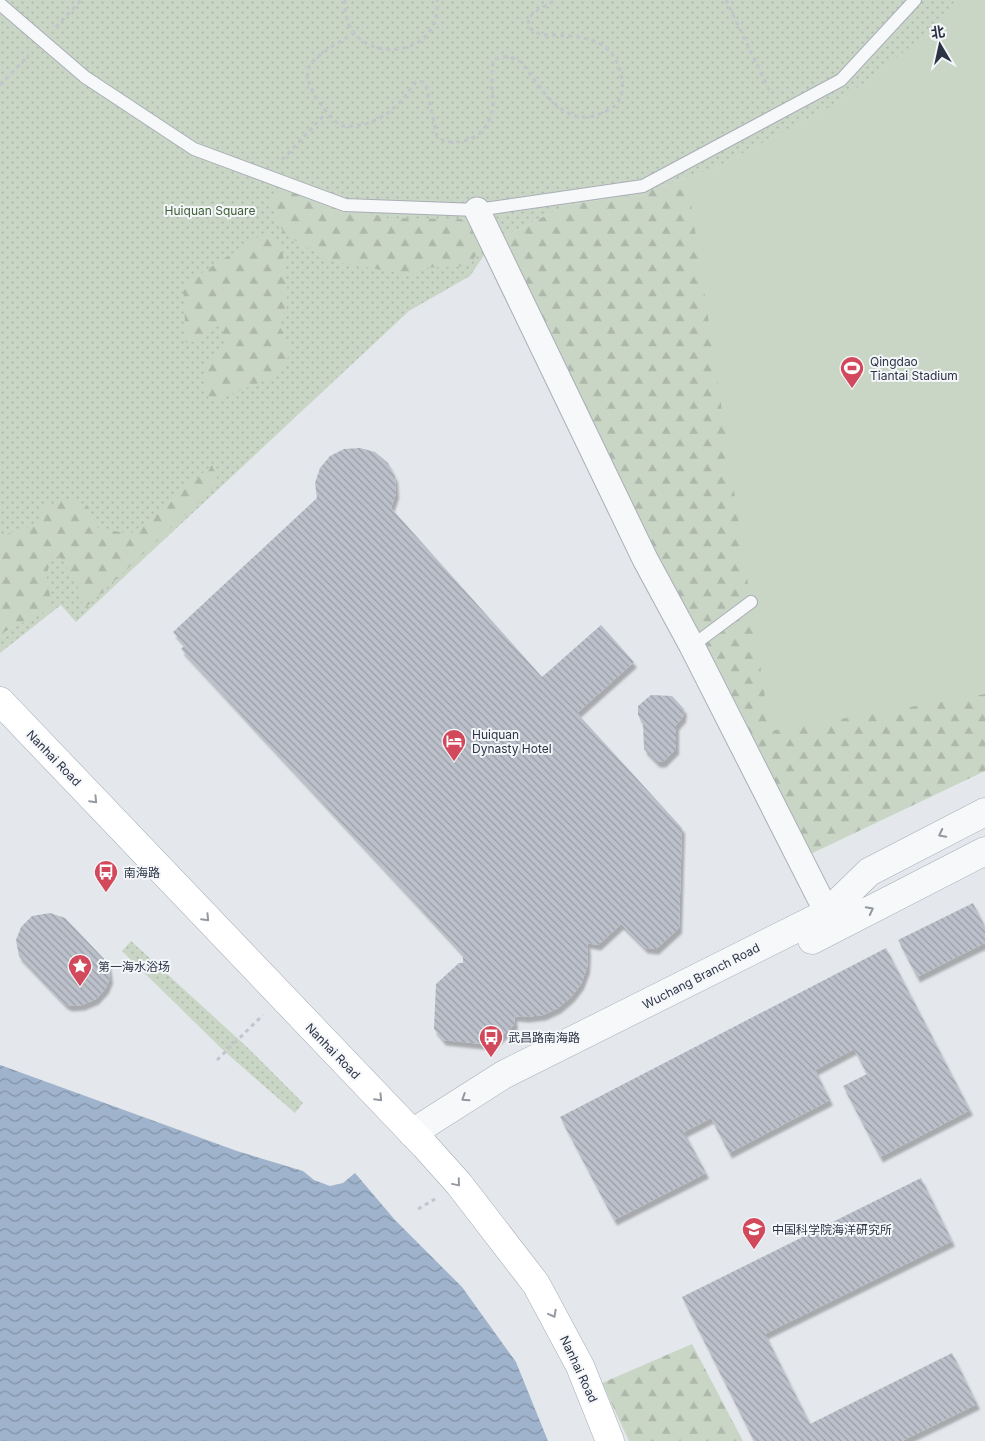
<svg xmlns="http://www.w3.org/2000/svg" width="985" height="1441" font-family="Inter,'Noto Sans SC',sans-serif">
  <style>
    .grass { fill: url(#grass-dots) }
    .forest { fill: url(#forest-firs) }
    .pitch { fill: #c9d6c5 }
    .water { fill: url(#water-waves) }
    .building { fill: url(#building-back-hatch); filter: url(#shadow) }
    .lines { fill: none; stroke-linecap: round; stroke-linejoin: round }
    .service-casing { stroke: #a9aeb7; stroke-width: 14 }
    .minor-casing { stroke: #a9aeb7; stroke-width: 27 }
    .tertiary-casing { stroke: #a9aeb7; stroke-width: 29 }
    .primary-casing { stroke: #a3abb8; stroke-width: 29 }
    .path { stroke: #c2c5cb; stroke-width: 3; stroke-dasharray: 4 4; stroke-linecap: butt }
    .service { stroke: #f7f8fa; stroke-width: 12 }
    .minor { stroke: #f7f8fa; stroke-width: 25 }
    .tertiary { stroke: #f7f8fa; stroke-width: 28 }
    .primary { stroke: #fff; stroke-width: 28 }
    .oneway { stroke: #959aa2 }
    .oneway2 { stroke: #9196a0 }
    .labels { text-anchor: middle; dominant-baseline: central; stroke-width: 4; stroke-linejoin: round; paint-order: stroke }
    .park-label { font-size: 12px; fill: #3f6138; stroke: #f4f6f9 }
    .poi-label { font-size: 12px; fill: #2b3445; stroke: #f4f6f9; text-anchor: start }
    .street-label { font-size: 12px; fill: #2b3445; stroke: #f4f6f9 }
  </style>
  <defs>
    <pattern id="grass-dots" width="8" height="8" patternUnits="userSpaceOnUse" patternTransform="scale(1.25)"><rect width="8" height="8" fill="#c9d6c5"/><path d="M2 2h.1M6 6h.1" fill="none" stroke="#adb8ab" stroke-width="1.8" stroke-linecap="round"/></pattern>
    <pattern id="forest-firs" width="22" height="20" patternUnits="userSpaceOnUse" patternTransform="scale(1.25)"><rect width="22" height="20" fill="#c9d6c5"/><path d="M5 1l3.5 6h-7zM16 11l3.5 6h-7z" fill="#adb8ab"/></pattern>
    <pattern id="water-waves" width="16" height="10" patternUnits="userSpaceOnUse" patternTransform="scale(1.25)"><rect width="16" height="10" fill="#9fb4cc"/><path d="M0 5q4-4 8 0t8 0" fill="none" stroke="#8293a7"/></pattern>
    <pattern id="building-back-hatch" width="6" height="6" patternUnits="userSpaceOnUse" patternTransform="scale(1.25)"><rect width="6" height="6" fill="#bbc0ca"/><path d="M-1 5l2 2M0 0l6 6M5-1l2 2" fill="none" stroke="#989da6"/></pattern>
    <filter id="shadow"><feDropShadow dx="3" dy="5.5" stdDeviation="1" flood-color="#0004"/></filter>
  </defs>
  <rect width="100%" height="100%" fill="#e4e7ec"/>
  <!-- grass -->
  <path class="grass" d="M0 0H956L929 33 839 102 715 168 638 194 567 205 493 242 470 276 409 311 76 622 61 605 0 653Z
    M131 941 248 1048 303 1103 295 1113 223 1050 122 951Z"/>
  <!-- forest -->
  <path class="forest" d="M956 0H985V771L800 859 493 242 567 205 638 194 715 168 839 102 929 33Z
    M281 190 388 218 461 219 485 239 470 266 421 268 411 275 330 261 284 234 270 203Z
    M264 233 276 241 283 254 288 294 280 327 291 351 279 375 210 402 204 386 207 366 227 346 221 323 199 341 186 343 183 285Z
    M212 465 219 483 82 611 83 597 63 560 50 552 47 578 52 608 0 634V536L34 525 46 506 68 499 87 505 98 528 131 534Z
    M692 1344 743 1441H629L602 1383Z"/>
  <!-- pitch -->
  <path class="pitch" d="M956 0H985V694L770 731 687 177 715 168 839 102 929 33Z"/>
  <!-- water -->
  <path class="water" d="M0 1065 237 1151 303 1171 314 1180 330 1186 343 1183 355 1173 395 1220 462 1287 516 1362 548 1441H0Z"/>
  <!-- building -->
  <path class="building" d="M360 448 375 452 388 463 395 477 396 493 391 508 542 677 601 625 634 662 577 713 682 828 679 928 656 949 645 948 621 924 598 945 587 943 588 951 587 968 581 984 571 997 558 1008 543 1015 526 1017 514 1016 515 1024 491 1045 443 1040 434 1029 436 984 459 963H463V954L181 649 185 645 173 632 317 498 315 483 320 468 330 456 344 449Z
    M651 695 672 696 684 709 683 717 676 725V749L663 762H657L644 749 643 724 638 715V706Z
    M973 903 985 927V943L917 977 898 940Z
    M50 913 65 918 108 963 110 978 106 988 96 999 82 1005 70 1006 65 1004 19 956 16 940 21 927 32 916Z
    M886 948 970 1110 880 1157 843 1086 867 1074 854 1049 815 1070 830 1100 729 1153 711 1118 684 1132 706 1173 614 1220 560 1117Z
    M921 1178 952 1241 765 1334 810 1424 952 1353 977 1404 902 1441H754L682 1297Z"/>
  <g class="lines">
    <!-- service casing -->
    <g class="service-casing">
      <path id="service" d="M0 4 85 77 194 149 345 205 477 210 643 186 841 80 915 0
        M692 646 751 602"/>
    </g>
    <!-- minor casing -->
    <g class="minor-casing">
      <path id="minor" d="M477 210 645 559 692 646 835 928"/>
    </g>
    <!-- tertiary casing -->
    <g class="tertiary-casing">
      <path id="tertiary" d="M812 940 985 851
        M412 1133 503 1075 827 913 869 872 985 812"/>
    </g>
    <!-- primary casing -->
    <g class="primary-casing">
      <path id="primary" d="M0 701 425 1146 459 1184 536 1284 580 1366 610 1441"/>
    </g>
    <!-- path -->
    <path class="path" d="M345 0C340 67 444 65 437 0
      M726 0 771 94
      M56 27 81 0
      M355 33C342 40 319 53 310 65 299 81 328 118 342 126 366 127 382 120 399 103 406 96 410 88 417 81L423 82 426 86 437 136C444 143 453 143 462 141 481 139 494 119 493 102 493 98 492 94 492 90 491 81 493 71 493 62 500 53 513 57 521 62 540 86 562 129 600 114 606 111 615 108 618 102 624 93 623 82 620 72 612 39 586 37 557 35 551 35 541 36 535 32 530 30 529 24 528 19 536 10 545 5 557 0
      M0 85 29 55
      M282 160 326 113
      M217 1060 263 1015
      M418 1209 435 1199"/>
    <!-- service -->
    <use href="#service" class="service"/>
    <!-- minor -->
    <use href="#minor" class="minor"/>
    <!-- tertiary -->
    <use href="#tertiary" class="tertiary"/>
    <!-- primary -->
    <use href="#primary" class="primary"/>
  </g>
  <!-- one-way arrows -->
  <defs><path id="oneway-chevron" d="M-2-3.5L2.5 0L-2 3.5" fill="none" stroke-width="1.6" stroke-linecap="round" stroke-linejoin="round" transform="scale(1.25)"/></defs>
  <g class="oneway">
    <use href="#oneway-chevron" transform="translate(94 800) rotate(46)"/>
    <use href="#oneway-chevron" transform="translate(206 918) rotate(46)"/>
    <use href="#oneway-chevron" transform="translate(379 1098) rotate(46)"/>
    <use href="#oneway-chevron" transform="translate(457 1183) rotate(50)"/>
    <use href="#oneway-chevron" transform="translate(553 1314) rotate(62)"/>
  </g>
  <g class="oneway2">
    <use href="#oneway-chevron" transform="translate(942 834) rotate(153)"/>
    <use href="#oneway-chevron" transform="translate(870 910) rotate(-27)"/>
    <use href="#oneway-chevron" transform="translate(465 1098) rotate(147)"/>
  </g>
  <!-- icons -->
  <defs>
    <g id="stadium-pin" transform="scale(1.25)"><path d="M0 17L-7.5 6A9.5 9.5 0 1 1 7.5 6Z" fill="#d1495b" stroke="#f4f6f9"/><path d="M0-5a6.5 5 0 1 0 0 10a6.5 5 0 1 0 0-10ZM-3.5-1.8h7v3.6h-7Z" fill="#fff"/></g>
    <g id="hotel-pin" transform="scale(1.25)"><path d="M0 17L-7.5 6A9.5 9.5 0 1 1 7.5 6Z" fill="#d1495b" stroke="#f4f6f9"/><path d="M-6-4.5h1.5V1H6V5H4.5V3h-9V5H-6ZM-4 0a1.8 1.8 0 1 1 3.6 0ZM.5 0V-2.5h3Q6-2.5 6 0Z" fill="#fff"/></g>
    <g id="bus-pin" transform="scale(1.25)"><path d="M0 17L-7.5 6A9.5 9.5 0 1 1 7.5 6Z" fill="#d1495b" stroke="#f4f6f9"/><path d="M-5-6H5V4H4V6H2V4H-2V6H-4V4H-5ZM-3.5-4V0h7V-4ZM-3.5 1.2v1.5H-2V1.2ZM2 1.2v1.5H3.5V1.2Z" fill="#fff"/></g>
    <g id="sight-pin" transform="scale(1.25)"><path d="M0 17L-7.5 6A9.5 9.5 0 1 1 7.5 6Z" fill="#d1495b" stroke="#f4f6f9"/><path d="M0-6L1.8-2.2L6-1.7L2.9 1.2L3.7 5.4L0 3.3L-3.7 5.4L-2.9 1.2L-6-1.7L-1.8-2.2Z" fill="#fff"/></g>
    <g id="school-pin" transform="scale(1.25)"><path d="M0 17L-7.5 6A9.5 9.5 0 1 1 7.5 6Z" fill="#d1495b" stroke="#f4f6f9"/><path d="M0-5L7-2L0 1L-7-2ZM-4 1L0 2.5L4 1V4Q0 6-4 4Z" fill="#fff"/></g>
  </defs>
  <g fill-rule="evenodd">
    <use href="#stadium-pin" x="852" y="368"/>
    <use href="#hotel-pin" x="454" y="741"/>
    <use href="#bus-pin" x="106" y="872"/>
    <use href="#sight-pin" x="80" y="966"/>
    <use href="#bus-pin" x="491" y="1037"/>
    <use href="#school-pin" x="754" y="1229"/>
  </g>
  <g class="labels">
    <!-- park labels -->
    <g class="park-label">
      <text x="210" y="210">Huiquan Square</text>
    </g>
    <!-- poi labels -->
    <g class="poi-label">
      <text x="870" y="361">Qingdao<tspan x="870" dy="14">Tiantai Stadium</tspan></text>
      <text x="472" y="734">Huiquan<tspan x="472" dy="14">Dynasty Hotel</tspan></text>
      <text x="124" y="872">南海路</text>
      <text x="98" y="966">第一海水浴场</text>
      <text x="508" y="1037">武昌路南海路</text>
      <text x="772" y="1229">中国科学院海洋研究所</text>
    </g>
    <!-- street labels -->
    <g class="street-label">
      <text transform="translate(54 758) rotate(46)">Nanhai Road</text>
      <text transform="translate(701 976) rotate(-27)">Wuchang Branch Road</text>
      <text transform="translate(333 1051) rotate(46)">Nanhai Road</text>
      <text transform="translate(579 1369) rotate(65)">Nanhai Road</text>
    </g>
  </g>
  <!-- north arrow -->
  <g transform="translate(940 45) rotate(351)" stroke="#f4f6f9" stroke-width="4" paint-order="stroke">
  <path d="M0-4L9 19L0 12L-9 19Z" fill="#2b3445"/>
  <text y="-8" font-size="14" font-weight="bold" text-anchor="middle" fill="#2b3445">北</text>
  </g>
</svg>
